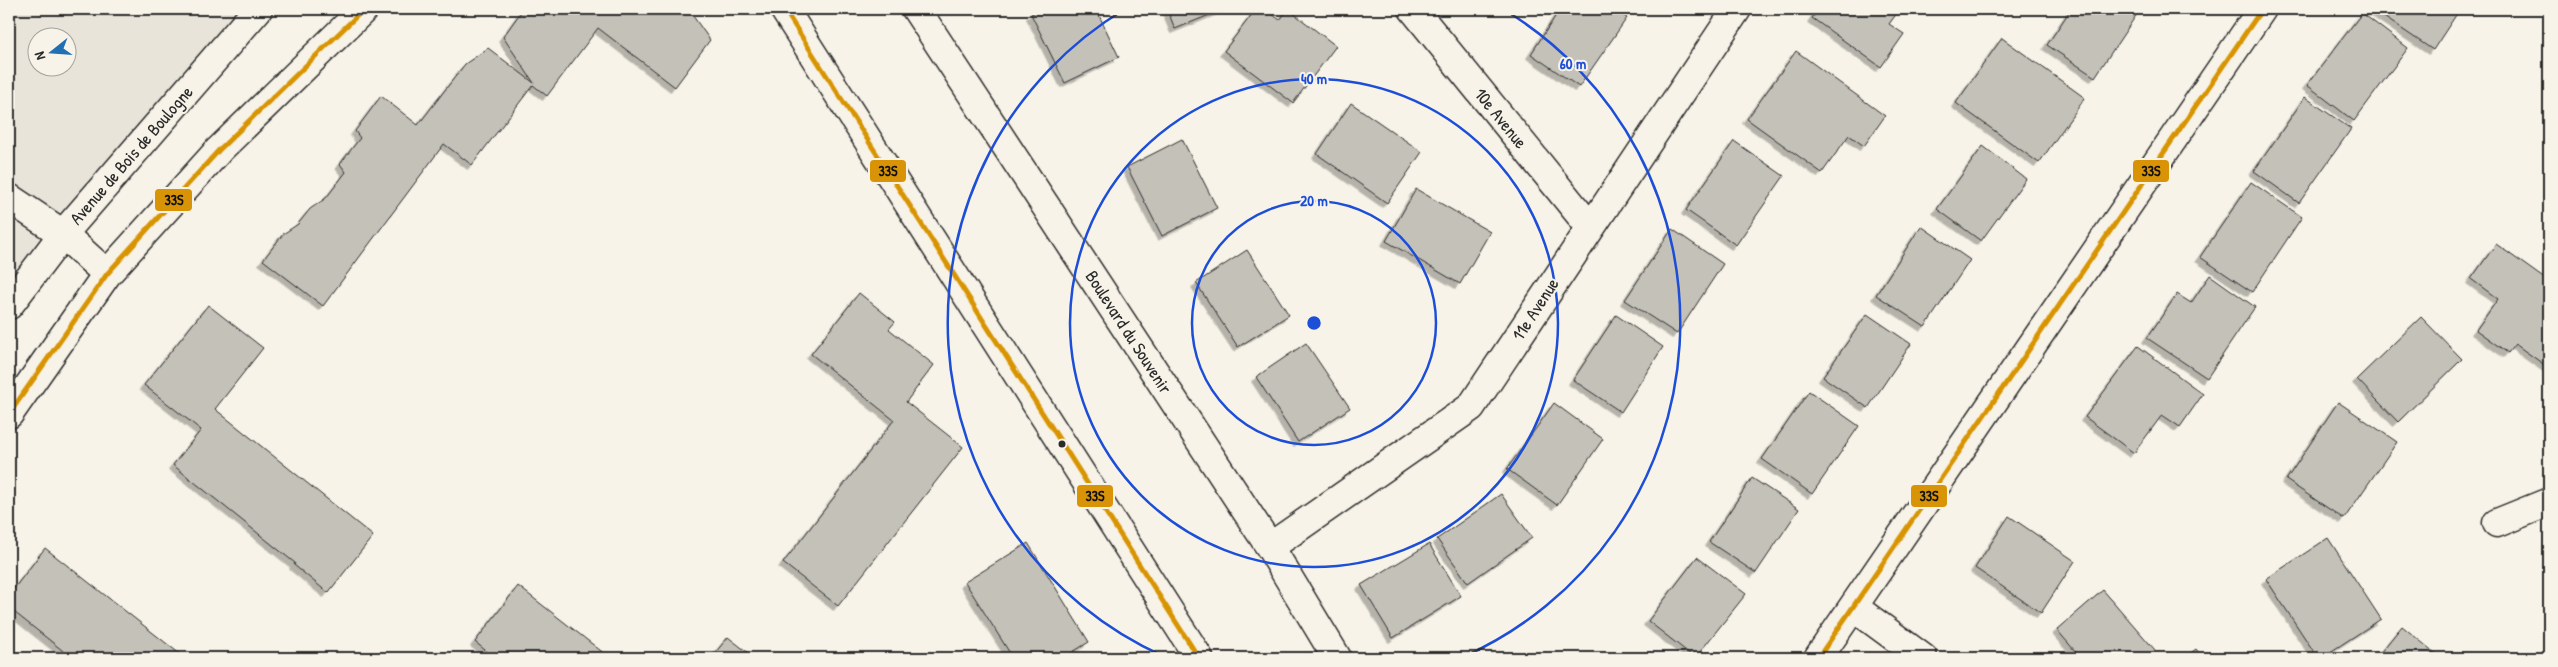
<svg xmlns="http://www.w3.org/2000/svg" width="2558" height="667" font-family="'Patrick Hand',sans-serif">
  <style>
    .built { fill: #e8e4da; fill-rule: evenodd }
    .building { fill: #c4c1b9; stroke: #2b2b2b; filter: url(#shadow) }
    .lines { fill: none; stroke-linecap: round; stroke-linejoin: round }
    .minor-casing { stroke: #2b2b2b; stroke-width: 31 }
    .minor { stroke: #f7f3e8; stroke-width: 28 }
    .bus-1-casing { stroke: #f7f3e8; stroke-width: 9 }
    .bus-1 { stroke: #d89406; stroke-width: 5 }
    .ring { fill: none; stroke: #1d4ed8; stroke-width: 2.5 }
    .bus-dot { fill: #2b2b2b; stroke: #f7f3e8; stroke-width: 2 }
    .labels { text-anchor: middle; dominant-baseline: central; stroke-width: 4; stroke-linejoin: round; paint-order: stroke }
    .street-label { font-size: 18px; fill: #2b2b2b; stroke: #f7f3e8 }
    .centre { fill: #1d4ed8; stroke: #f7f3e8; stroke-width: 2.5 }
    .ring-label { font-size: 15px; text-anchor: middle; font-weight: bold; fill: #1d4ed8; stroke: #f7f3e8; stroke-width: 4; stroke-linejoin: round; paint-order: stroke }
    .line-badge { stroke: #f7f3e8; stroke-width: 2 }
    .pale-badge-label { font-size: 14px; text-anchor: middle; font-weight: bold; fill: #111 }
  </style>
  <defs>
    <filter id="shadow"><feDropShadow dx="-4.5" dy="4.5" stdDeviation="0" flood-color="#0004"/></filter>
  </defs>
  <rect width="100%" height="100%" fill="#f7f3e8"/>
  <filter id="ink" filterUnits="userSpaceOnUse"><feTurbulence type="fractalNoise" baseFrequency=".02" numOctaves="2"/><feDisplacementMap in="SourceGraphic" scale="10" xChannelSelector="R" yChannelSelector="G"/><feConvolveMatrix kernelMatrix="1 2 1 2 8 2 1 2 1" color-interpolation-filters="sRGB"/></filter>
  <g filter="url(#ink)">
    <!-- built -->
    <path class="built" d="M9 9H239L9 305ZM38 38H68V68H38Z"/>
    <!-- building -->
    <path class="building" d="M523 9H600L604 12 606 9H688L710 40 675 87 598 28 547 96 533 85 472 165 444 144 323 306 263 260 283 234 298 224 310 209 326 198 346 172 340 164 360 138 355 131 381 96 418 125 465 64 488 48 534 83 503 37Z
      M1042 9H1096L1119 57 1065 83 1031 14Z
      M1167 9H1224L1175 29Z
      M1256 9H1265L1280 20 1288 9 1336 46 1293 103 1224 51Z
      M1560 9H1614L1627 18 1579 87 1531 54Z
      M1818 9H1900L1889 24 1904 34 1881 67 1812 18Z
      M2071 9H2135L2139 11 2095 77 2047 45Z
      M2372 9H2460L2433 50Z
      M2362 13 2408 48 2354 121 2307 85Z
      M2002 38 2085 98 2039 163 1956 103Z
      M1796 51 1885 116 1864 146 1849 135 1822 173 1747 119Z
      M2305 97 2351 129 2299 203 2254 171Z
      M1351 103 1422 152 1387 203 1317 154Z
      M1182 139 1217 208 1162 236 1127 167Z
      M1734 141 1784 176 1736 245 1686 210Z
      M1983 146 2026 179 1981 241 1937 209Z
      M2251 182 2302 217 2252 292 2200 257Z
      M1416 189 1490 232 1460 284 1386 241Z
      M1921 226 1970 260 1925 327 1876 295Z
      M1672 229 1723 264 1677 334 1625 300Z
      M2496 244 2549 282V368L2515 344 2508 353 2476 330 2498 299 2471 279Z
      M1247 250 1289 315 1238 347 1196 283Z
      M2210 275 2255 307 2207 378 2147 338 2177 294 2191 303Z
      M859 293 895 322 889 329 934 365 906 402 963 447 838 606 783 563 894 420 811 354Z
      M208 305 263 348 215 409 373 536 328 593 294 565 295 563 173 465 201 430 144 385Z
      M1867 314 1911 344 1868 408 1823 377Z
      M1616 315 1663 347 1621 412 1573 380Z
      M2421 317 2462 359 2398 422 2357 379Z
      M1306 343 1350 408 1298 442 1256 377Z
      M2138 346 2203 394 2180 427 2162 415 2134 453 2085 417Z
      M1809 391 1859 426 1812 494 1762 459Z
      M2338 402 2397 442 2344 519 2286 480Z
      M1554 403 1603 439 1557 505 1507 469Z
      M1752 478 1799 509 1756 573 1709 542Z
      M1501 494 1532 538 1468 583 1437 539Z
      M2009 516 2075 561 2041 613 1975 568Z
      M2328 538 2381 619 2321 658H2318L2266 579Z
      M1028 543 1089 642 1063 658H1013L965 582Z
      M1429 544 1461 596 1393 638 1361 585Z
      M45 548 185 658H72L9 608V595Z
      M1697 557 1746 594 1695 658 1648 621Z
      M518 586 610 658H495L475 642Z
      M2103 590 2155 650 2145 658H2081L2057 630Z
      M2402 626 2441 658H2376Z
      M728 637 755 658H711Z
      M2196 649 2203 658H2184Z"/>
    <g class="lines">
      <!-- minor casing -->
      <g class="minor-casing">
        <path id="minor" d="M784 9 1199 658
          M916 9 1270 547 1337 658
          M1413 9 1590 227
          M9 198 63 234 107 274
          M9 305 63 234 258 9
          M9 414 107 274 219 150 364 9
          M2497 523 2549 502
          M1270 547 1471 407 1737 9
          M1855 608 1923 658
          M1818 658 2262 9"/>
      </g>
      <!-- minor -->
      <use href="#minor" class="minor"/>
      <!-- bus-1 casing -->
      <g class="bus-1-casing">
        <path id="bus-1" d="M784 9 1199 658
          M9 414 107 274 219 150 364 9
          M1818 658 2262 9"/>
      </g>
      <!-- bus-1 -->
      <use href="#bus-1" class="bus-1"/>
    </g>
  </g>
  <!-- distance rings -->
  <g class="ring">
    <circle cx="1314" cy="323" r="122"/>
    <circle cx="1314" cy="323" r="244"/>
    <path d="M1165 657A366 366 0 0 1 1125 9M1503 9A366 366 0 0 1 1463 657"/>
  </g>
  <!-- markers -->
  <circle class="bus-dot" cx="1062" cy="444" r="4.5"/>
  <g class="labels">
    <!-- street labels -->
    <g class="street-label">
      <text transform="translate(1501 118) rotate(51)">10e Avenue</text>
      <text transform="translate(131 155) rotate(-49)">Avenue de Bois de Boulogne</text>
      <text transform="translate(1535 309) rotate(-57)">11e Avenue</text>
      <text transform="translate(1129 332) rotate(57)">Boulevard du Souvenir</text>
    </g>
  </g>
  <circle cx="1314" cy="323" r="8" class="centre"/>
  <g class="ring-label">
    <text x="1573" y="69">60 m</text>
    <text x="1314" y="84">40 m</text>
    <text x="1314" y="206">20 m</text>
  </g>
  <g class="line-badge">
    <rect x="869" y="159" width="38" height="24" rx="5" fill="#d89406"/>
    <rect x="2132" y="159" width="38" height="24" rx="5" fill="#d89406"/>
    <rect x="154" y="188" width="39" height="24" rx="5" fill="#d89406"/>
    <rect x="1076" y="484" width="38" height="24" rx="5" fill="#d89406"/>
    <rect x="1910" y="484" width="38" height="24" rx="5" fill="#d89406"/>
  </g>
  <g class="pale-badge-label">
    <text x="888" y="176">33S</text>
    <text x="2151" y="176">33S</text>
    <text x="174" y="205">33S</text>
    <text x="1095" y="501">33S</text>
    <text x="1929" y="501">33S</text>
  </g>
  <!-- margin -->
  <rect width="2558" height="667" fill="none" stroke="#f7f3e8" stroke-width="30"/>
  <rect x="15" y="15" width="2528" height="637" fill="none" stroke="#2b2b2b" stroke-width="2" filter="url(#ink)"/>
  <!-- north arrow -->
  <g transform="translate(52 52) rotate(253)"><circle r="24" fill="#f7f3e8" stroke="#a5a39c"/>
  <path d="M0-4L9 19L0 12L-9 19Z" fill="#1f6fb2"/>
  <text y="-8" font-size="14" font-weight="bold" text-anchor="middle" fill="#2b2b2b">N</text>
  </g>
</svg>
